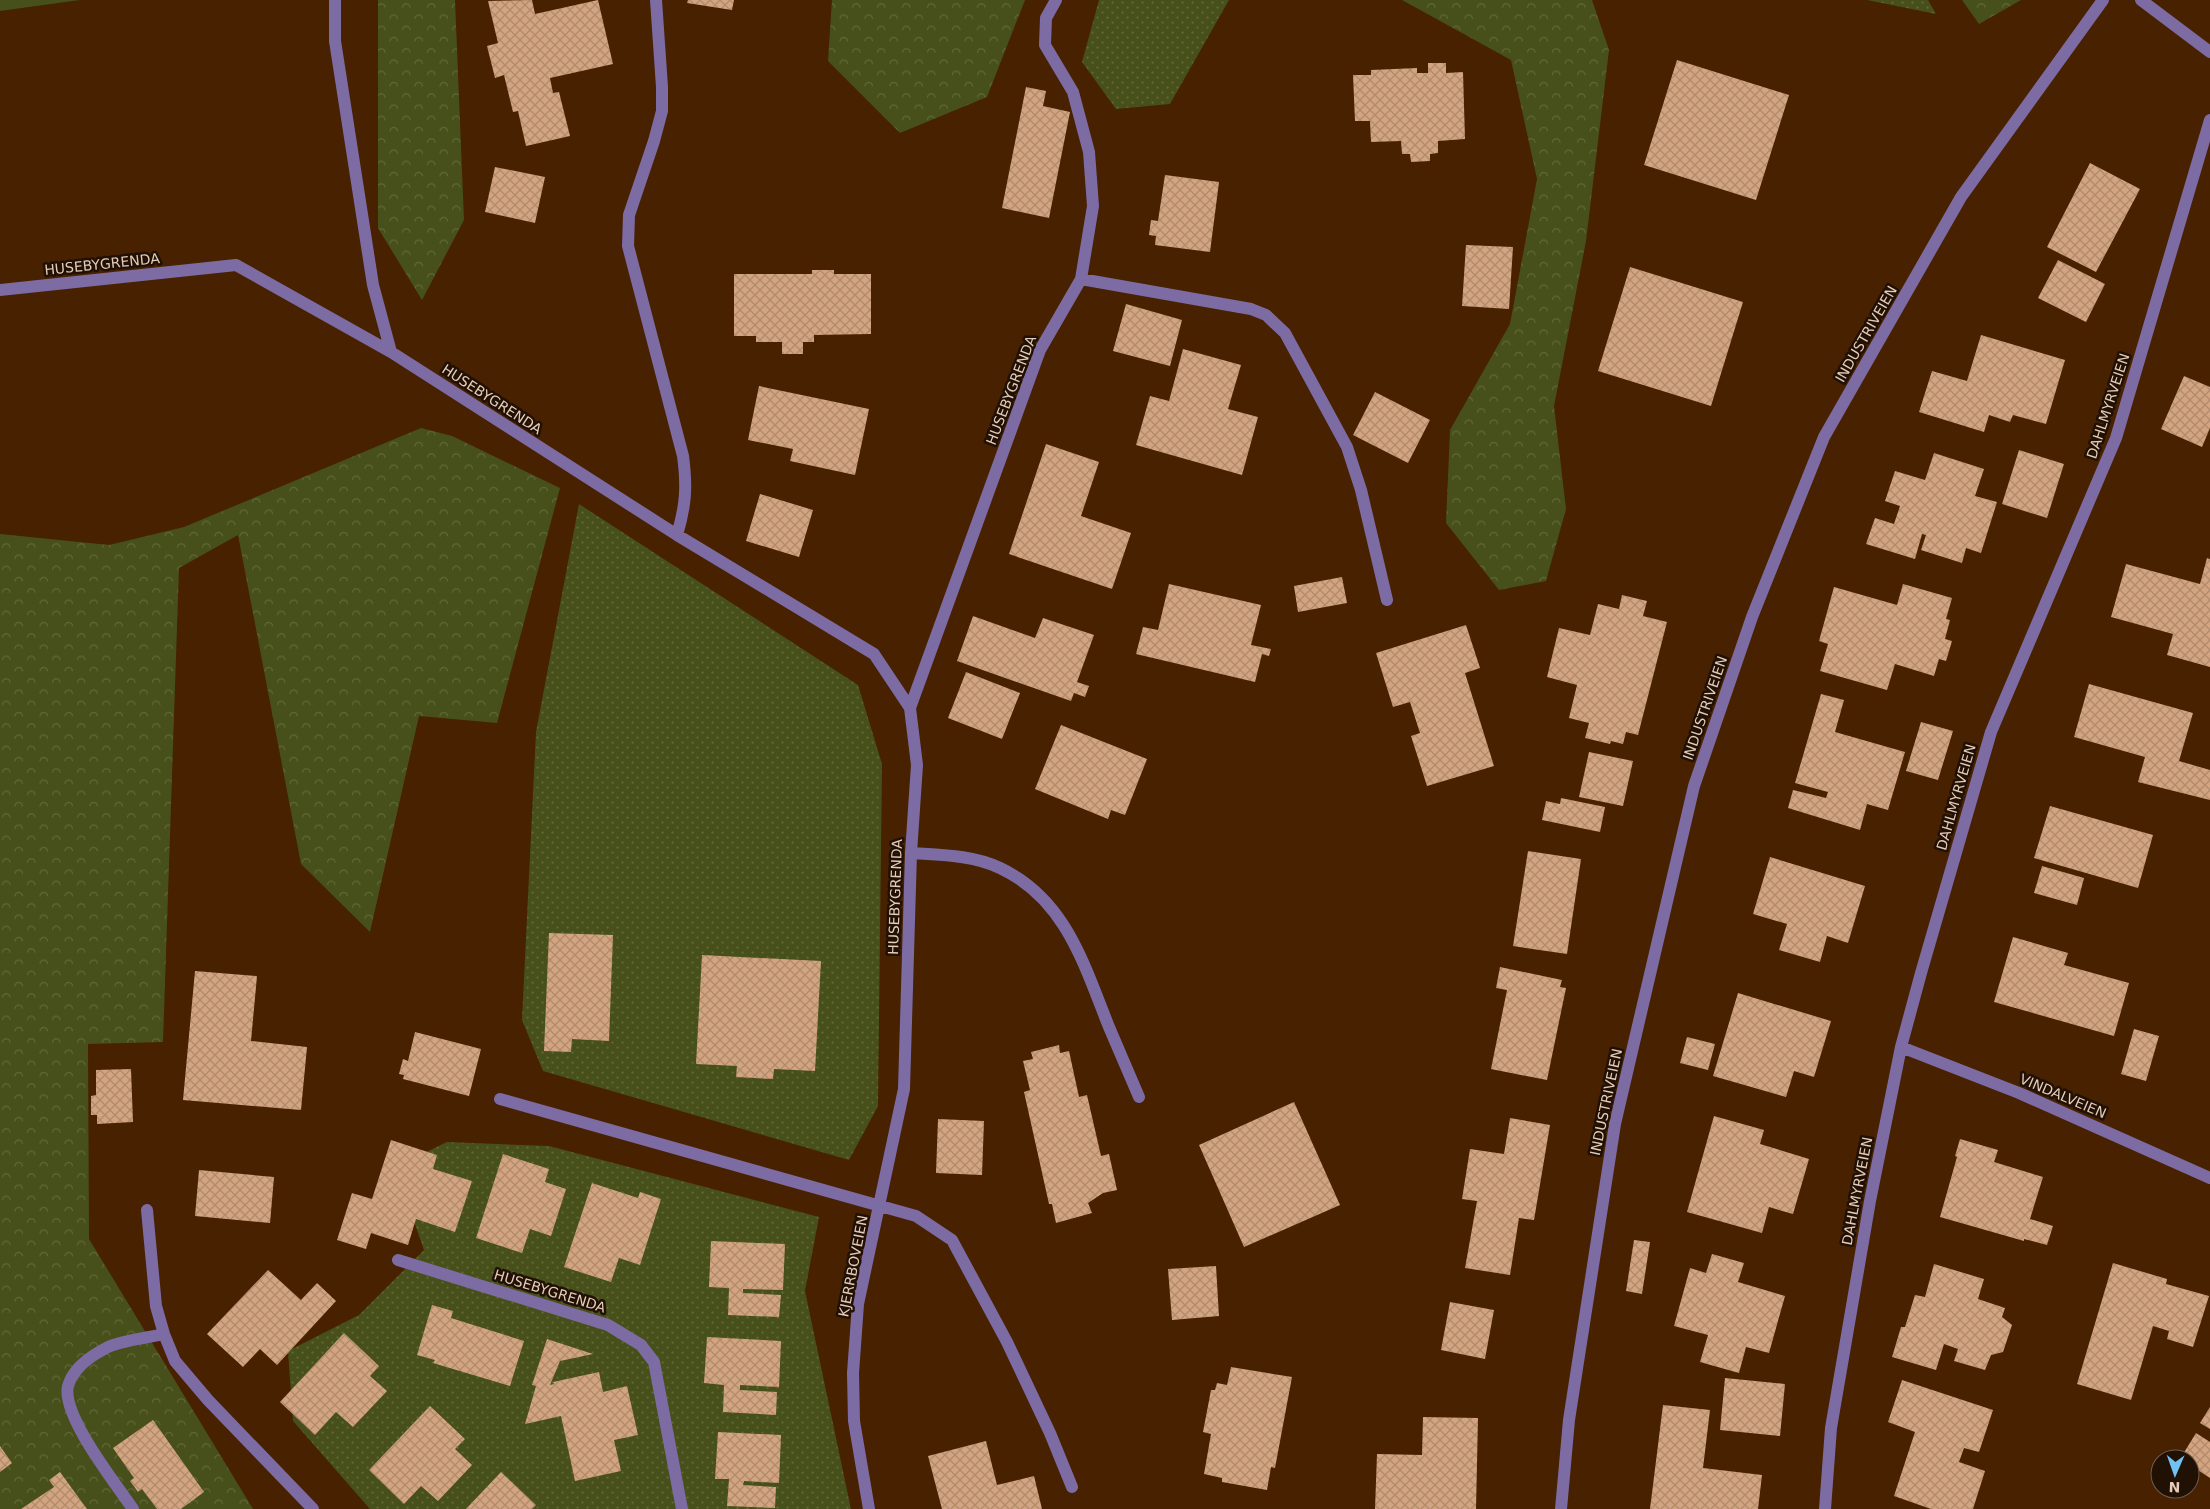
<svg xmlns="http://www.w3.org/2000/svg" width="2210" height="1509" font-family="'DejaVu Sans',sans-serif">
  <style>
    .grass { fill: url(#grass-dots) }
    .forest { fill: url(#forest-crowns) }
    .pitch { fill: #47501a }
    .building { fill: url(#building-cross-hatch) }
    .lines { fill: none; stroke-linecap: round; stroke-linejoin: round }
    .minor { stroke: #7d6ba4; stroke-width: 12 }
    .labels { text-anchor: middle; dominant-baseline: central; stroke-width: 5; stroke-linejoin: round; paint-order: stroke }
    .street-label { font-size: 14px; fill: #e5ccba; stroke: #211004 }
  </style>
  <defs>
    <pattern id="grass-dots" width="8" height="8" patternUnits="userSpaceOnUse" patternTransform="scale(1.25)"><rect width="8" height="8" fill="#47501a"/><path d="M2 2h.1M6 6h.1" fill="none" stroke="#616839" stroke-width="1.8" stroke-linecap="round"/></pattern>
    <pattern id="forest-crowns" width="20" height="18" patternUnits="userSpaceOnUse" patternTransform="scale(1.25)"><rect width="20" height="18" fill="#47501a"/><path d="M2 6a3 3 0 1 1 6 0M12 15a3 3 0 1 1 6 0" fill="none" stroke="#616839"/></pattern>
    <pattern id="building-cross-hatch" width="8" height="8" patternUnits="userSpaceOnUse" patternTransform="scale(1.25)"><rect width="8" height="8" fill="#d3a480"/><path d="M0 0l8 8M0 8l8-8" fill="none" stroke="#b08a6e"/></pattern>
  </defs>
  <rect width="100%" height="100%" fill="#472100"/>
  <!-- grass -->
  <path class="grass" d="M1099 0H1229L1170 104 1116 109 1082 62Z
    M1867 0H1928L1936 14Z
    M579 504 858 685 882 764 878 1106 849 1160 543 1071 522 1020 536 732Z
    M447 1142 549 1146 819 1217 805 1291 851 1509H370L293 1421 288 1351 359 1315 424 1250 395 1167Z"/>
  <!-- forest -->
  <path class="forest" d="M378 0H455L464 220 422 300 378 228Z
    M832 0H1025L987 97 900 133 828 61Z
    M1402 0H1592L1609 50 1586 241 1554 406 1566 509 1546 581 1499 590 1446 523 1450 430 1510 324 1537 179 1511 60Z
    M1962 0H2021L1979 24Z
    M421 428 452 436 560 488 497 723 419 716 370 932 301 864 238 535 179 568 163 1042 88 1044 89 1239 253 1509H0V534L109 545 184 527Z"/>
  <!-- pitch -->
  <path class="pitch" d="M0 0H80L0 11Z"/>
  <!-- building -->
  <path class="building" d="M532 0 535 14 598 0 613 64 550 78 553 93 559 92 570 136 526 146 518 111 513 112 504 75 495 78 487 46 498 43 488 1Z
    M688 0H734L732 10 687 3Z
    M1677 60 1789 95 1756 200 1644 165Z
    M1428 63H1446V73L1463 72 1465 139 1438 141V153L1430 154V161L1411 162 1410 154H1402L1401 141 1371 142 1370 121H1355L1353 75H1371V70L1417 68V73H1428Z
    M1026 87 1046 91 1043 106 1070 112 1049 218 1002 208Z
    M2090 163 2140 189 2096 272 2047 247Z
    M495 167 545 177 535 223 485 212Z
    M1165 175 1219 182 1210 252 1155 245 1156 236 1149 235 1151 220 1158 221Z
    M1466 245 1513 247 1509 309 1462 306Z
    M2058 260 2105 284 2086 322 2038 298Z
    M1630 267 1743 302 1711 406 1598 371Z
    M812 270H834V274H871V334L814 335V342H803V354H782V342H756V336H734V274H812Z
    M1126 304 1182 320 1170 366 1113 351Z
    M1981 335 2065 360 2046 424 2013 415 2010 422 1989 415 1984 432 1919 412 1932 371 1967 381Z
    M1183 349 1241 365 1228 409 1258 417 1242 475 1136 445 1150 396 1169 401Z
    M2184 376 2210 387V428L2202 447 2161 429Z
    M759 386 869 409 855 475 790 461 793 449 748 440Z
    M1375 392 1430 420 1408 463 1353 435Z
    M1046 444 1099 462 1081 516 1131 533 1112 589 1009 554Z
    M2019 450 2064 464 2047 518 2002 504Z
    M1934 453 1984 469 1975 496 1997 502 1981 553 1966 548 1962 563 1921 550 1926 535 1922 534 1915 559 1866 544 1875 518 1894 524 1900 506 1885 501 1895 471 1925 480Z
    M760 494 813 510 799 557 746 541Z
    M2207 558 2210 559V667L2167 655 2173 634 2111 617 2126 564 2200 584Z
    M1342 577 1347 603 1298 612 1294 586Z
    M1169 584 1261 605 1251 645 1271 649 1269 656 1262 654 1255 682 1136 654 1143 627 1158 630Z
    M1903 584 1952 598 1946 619 1950 620 1945 639 1952 641 1946 661 1939 659 1934 676 1895 664 1887 690 1820 671 1828 644 1819 641 1834 587 1897 605Z
    M1622 595 1647 601 1643 616 1667 622 1638 735 1626 732 1623 744 1611 741 1610 744 1585 738 1589 723 1569 718 1577 685 1547 677 1559 628 1590 635 1598 604 1619 609Z
    M973 616 1035 638 1043 618 1094 635 1077 682 1089 686 1085 697 1074 693 1071 701 957 661Z
    M1466 625 1480 668 1465 673 1494 766 1427 786 1411 736 1420 733 1410 702 1393 707 1376 653Z
    M966 672 1020 693 1002 739 948 718Z
    M2089 684 2193 713 2179 761 2210 770V800L2138 782 2145 757 2074 737Z
    M1821 694 1844 700 1835 732 1905 752 1888 810 1867 804 1860 830 1788 808 1793 790 1826 798 1828 792 1795 783Z
    M1921 722 1953 731 1938 780 1906 771Z
    M1061 725 1147 759 1125 815 1111 810 1108 819 1035 789Z
    M1589 752 1633 761 1623 806 1579 797Z
    M1561 798 1605 807 1600 832 1542 820 1546 801 1560 804Z
    M2050 806 2153 835 2138 888 2034 858Z
    M1528 851 1581 859 1567 954 1513 946Z
    M1770 857 1865 886 1848 943 1827 936 1820 962 1779 950 1787 924 1753 914Z
    M2042 866 2084 878 2077 905 2034 893Z
    M549 933 613 935 609 1041 572 1039 571 1052 544 1051Z
    M2013 937 2068 953 2064 965 2129 983 2114 1036 1994 1002Z
    M702 955 821 961 815 1071 774 1069 773 1079 736 1077 737 1066 696 1064Z
    M1500 967 1562 980 1560 987 1566 988 1547 1080 1491 1069 1507 990 1496 988Z
    M195 971 257 976 251 1041 307 1047 301 1110 183 1100Z
    M1738 993 1831 1021 1814 1077 1794 1071 1786 1097 1713 1076Z
    M2134 1029 2159 1036 2146 1081 2121 1074Z
    M415 1032 481 1049 469 1096 403 1079 404 1075 399 1074 403 1059 408 1061Z
    M1687 1037 1715 1044 1708 1070 1680 1063Z
    M1059 1045 1060 1053 1069 1051 1079 1097 1087 1095 1101 1156 1109 1154 1117 1190 1103 1193 1088 1203 1092 1213 1056 1223 1052 1204H1049L1024 1092 1030 1090 1023 1061 1033 1059 1031 1052Z
    M131 1069 133 1122 97 1124V1115H91V1096L96 1095V1070Z
    M1294 1102 1340 1205 1244 1247 1199 1145Z
    M1714 1116 1764 1130 1760 1144 1809 1159 1793 1214 1769 1207 1762 1233 1687 1212Z
    M1510 1118 1550 1125 1534 1220 1519 1218 1510 1275 1465 1268 1477 1201 1462 1199 1470 1149 1504 1154Z
    M938 1119 984 1121 982 1175 936 1173Z
    M1960 1139 1998 1150 1994 1162 2043 1177 2030 1219 2053 1226 2047 1245 2024 1239V1241L1940 1217 1957 1157 1955 1156Z
    M391 1140 437 1155 433 1169 472 1181 455 1232 416 1219 408 1245 371 1233 366 1249 337 1240 352 1193 372 1199Z
    M503 1154 549 1169 545 1182 566 1189 551 1236 530 1229 522 1253 476 1238Z
    M199 1170 274 1177 270 1223 195 1216Z
    M592 1183 638 1198 640 1192 661 1199 640 1265 619 1258 611 1282 564 1267Z
    M1634 1240 1650 1242 1642 1294 1626 1291Z
    M711 1241 785 1244 783 1290 743 1289V1293L781 1295 779 1317 728 1315 729 1288 709 1287Z
    M1712 1254 1744 1263 1738 1282 1785 1296 1769 1353 1746 1347 1739 1373 1700 1362 1708 1335 1674 1326 1690 1268 1706 1273Z
    M2113 1263 2167 1279 2166 1284 2209 1296 2193 1347 2167 1339 2169 1331 2153 1326 2131 1400 2077 1384Z
    M1934 1264 1984 1279 1978 1299 2005 1308 2002 1317 2012 1325 2003 1352 1991 1355 1985 1370 1954 1361 1958 1349 1944 1344 1936 1370 1892 1357 1901 1327H1905L1915 1295 1925 1297Z
    M1216 1266 1219 1316 1172 1320 1168 1269Z
    M268 1270 301 1300 317 1283 336 1301 277 1365 260 1349 243 1367 207 1334Z
    M1450 1302 1494 1310 1485 1359 1441 1350Z
    M432 1305 453 1311 451 1318 524 1341 510 1386 433 1363 435 1360 417 1355Z
    M344 1333 379 1366 370 1376 387 1391 353 1427 336 1412 315 1435 280 1402Z
    M707 1337 781 1341 779 1387 740 1385V1390L777 1392 776 1415 723 1412 724 1385 704 1383Z
    M547 1339 593 1354 560 1361 550 1385 554 1384 553 1382 599 1372 603 1392 627 1386 638 1435 614 1440 621 1471 575 1481 561 1416 525 1424 536 1386 532 1385Z
    M1231 1367 1292 1377 1275 1468 1271 1467 1267 1490 1222 1482V1478L1204 1474 1211 1434 1203 1432 1211 1390H1215L1217 1383 1227 1385Z
    M1725 1378 1785 1384 1780 1436 1720 1430Z
    M1902 1380 1993 1410 1979 1452 1964 1448 1959 1462 1985 1471 1973 1509H1931L1894 1496 1915 1432 1888 1422Z
    M1663 1405 1710 1410 1703 1468 1762 1475 1758 1509H1650Z
    M430 1406 465 1439 455 1449 472 1465 438 1501 421 1486 404 1504 369 1470Z
    M2210 1407V1429L2200 1423Z
    M1423 1417 1478 1418 1476 1509H1375L1377 1454 1422 1455Z
    M153 1420 204 1492 181 1509H157L142 1489 138 1492 130 1481 134 1478 113 1448Z
    M718 1432 781 1435 779 1483 744 1481 743 1485 776 1487 775 1508 727 1506 729 1479H715Z
    M2196 1433 2210 1442V1478L2190 1465V1459H2180Z
    M986 1441 997 1485 1034 1476 1042 1509H942L928 1456Z
    M0 1446 12 1463 0 1472Z
    M60 1472 87 1509H21L54 1487 49 1480Z
    M501 1472 536 1505 532 1509H466Z"/>
  <g class="lines">
    <!-- minor -->
    <path class="minor" d="M335 0V41L373 285 391 352
      M656 0 662 87V111L654 141 629 215 628 246 683 456C687 486 686 505 677 535
      M2141 0 2210 52
      M1081 279 1251 309 1266 315 1285 333 1347 447 1361 490 1387 600
      M0 290 236 265 391 352 677 535 874 654 910 708 917 765 911 853 904 1089 858 1304 853 1373 854 1421 869 1509
      M910 708 1040 350 1081 279 1093 206 1089 152 1073 92 1045 45 1046 18 1056 0
      M911 853C940 855 973 855 1000 868 1066 899 1084 965 1109 1027 1119 1050 1129 1074 1139 1097
      M1901 1047 2019 1093 2210 1178
      M500 1099 916 1216 952 1240 1007 1342 1050 1433 1072 1487
      M147 1210 156 1306 164 1334 175 1361 208 1400 313 1509
      M398 1260 608 1325 641 1345 654 1362 682 1509
      M133 1509C116 1484 61 1415 68 1386 73 1368 92 1355 108 1347 124 1340 146 1338 164 1334
      M1561 1509 1569 1420 1615 1124 1694 786 1752 617 1824 437 1961 197 2103 0
      M1825 1509 1831 1428 1870 1201 1901 1047 1921 973 1991 732 2116 438 2210 120"/>
  </g>
  <g class="labels">
    <!-- street labels -->
    <g class="street-label">
      <text transform="translate(102 264) rotate(-6)">HUSEBYGRENDA</text>
      <text transform="translate(1866 334) rotate(-60)">INDUSTRIVEIEN</text>
      <text transform="translate(1011 390) rotate(-69)">HUSEBYGRENDA</text>
      <text transform="translate(492 399) rotate(33)">HUSEBYGRENDA</text>
      <text transform="translate(2108 406) rotate(-72)">DAHLMYRVEIEN</text>
      <text transform="translate(1705 708) rotate(-71)">INDUSTRIVEIEN</text>
      <text transform="translate(1956 797) rotate(-74)">DAHLMYRVEIEN</text>
      <text transform="translate(895 897) rotate(-88)">HUSEBYGRENDA</text>
      <text transform="translate(2063 1096) rotate(23)">VINDALVEIEN</text>
      <text transform="translate(1606 1102) rotate(-78)">INDUSTRIVEIEN</text>
      <text transform="translate(1857 1191) rotate(-79)">DAHLMYRVEIEN</text>
      <text transform="translate(853 1266) rotate(-79)">KJERRBOVEIEN</text>
      <text transform="translate(550 1291) rotate(17)">HUSEBYGRENDA</text>
    </g>
  </g>
  <!-- north arrow -->
  <g transform="translate(2175 1474) rotate(182)"><circle r="24" fill="#211004" stroke="#6f5b4d"/>
  <path d="M0-4L9 19L0 12L-9 19Z" fill="#71c1f4"/>
  <text y="-8" font-size="14" font-weight="bold" text-anchor="middle" fill="#e5ccba">N</text>
  </g>
</svg>
